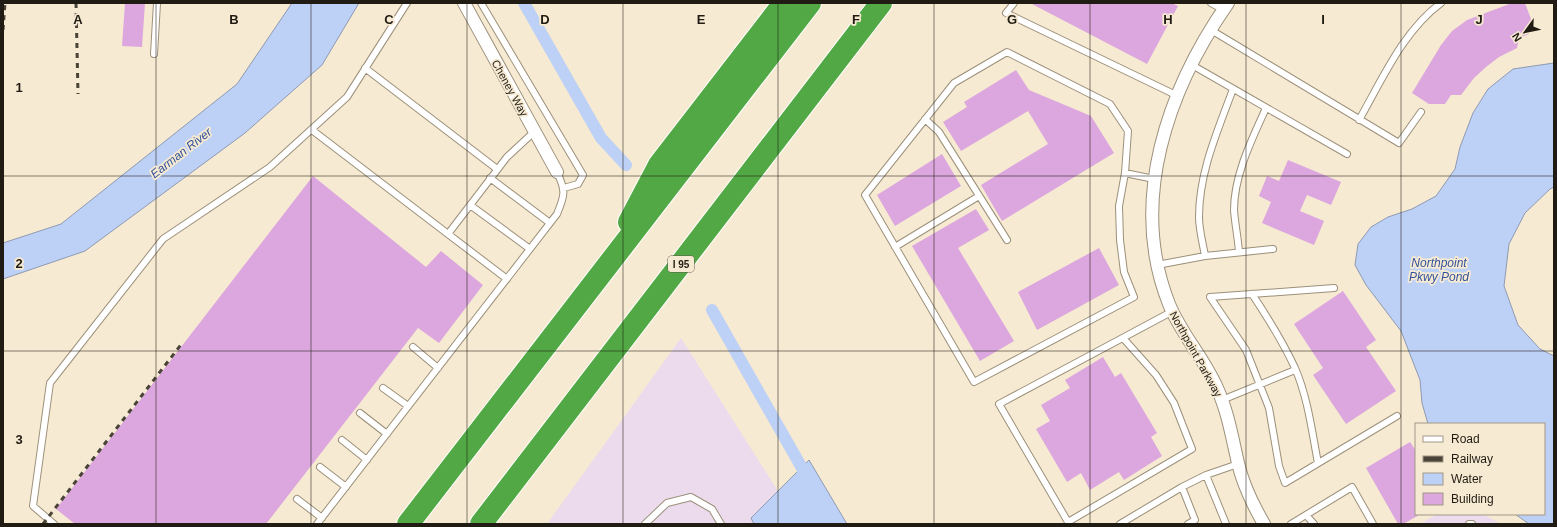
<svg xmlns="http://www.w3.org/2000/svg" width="1557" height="527" font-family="Arial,sans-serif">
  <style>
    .industrial { fill: #ebdbed }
    .water { fill: #bdd0f6; stroke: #8e9ab2 }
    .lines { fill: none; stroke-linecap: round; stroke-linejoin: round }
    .canal { stroke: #bdd0f6; stroke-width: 12 }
    .building { fill: #dba7de }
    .lane-casing { stroke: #9c907b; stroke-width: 8 }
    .street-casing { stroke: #9c907b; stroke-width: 14 }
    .highway-casing { stroke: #fff; stroke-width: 24 }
    .lane { stroke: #fff; stroke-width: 6 }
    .street { stroke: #fff; stroke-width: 12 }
    .highway { stroke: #51a844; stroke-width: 22 }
    .rail { stroke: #494338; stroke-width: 3; stroke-dasharray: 5 5; stroke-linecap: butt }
    .grid { fill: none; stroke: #201b13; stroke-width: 1; stroke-opacity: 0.55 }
    .labels { text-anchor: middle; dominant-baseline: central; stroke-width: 3.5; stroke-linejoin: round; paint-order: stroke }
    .shield { fill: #f7ead2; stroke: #60594c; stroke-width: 1 }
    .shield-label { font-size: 10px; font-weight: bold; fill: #201b13 }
    .street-label { font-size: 11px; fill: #201b13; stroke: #f7ead2 }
    .water-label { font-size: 12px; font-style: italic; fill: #33549c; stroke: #f7ead2 }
    .grid-label { font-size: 13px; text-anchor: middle; font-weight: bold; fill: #201b13; stroke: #f7ead2; stroke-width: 3.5; stroke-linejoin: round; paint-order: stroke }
  </style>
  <rect width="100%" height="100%" fill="#f7ead2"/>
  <!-- industrial -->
  <path class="industrial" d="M681 338 778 491 751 518 754 524H547Z
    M1437 514H1483L1501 524H1420Z"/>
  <!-- water -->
  <path class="water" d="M292 3H359L322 65 245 133 85 251 3 279V243L61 224 237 84Z
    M1554 63V187L1550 189 1525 213 1509 244 1504 286 1518 325 1540 349 1554 356V524H1529L1515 514H1544V424H1428L1422 403 1420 380 1401 331 1366 285 1355 265 1358 244 1371 227 1388 217 1412 209 1436 196 1455 169 1460 147 1473 113 1488 89 1513 69Z
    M809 460 847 524H754L751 518Z"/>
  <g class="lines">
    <!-- canal -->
    <path class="canal" d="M524 3 601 138 626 165
      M712 310 810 482"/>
  </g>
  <!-- building -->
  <path class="building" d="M125 3H145L142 47 122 46Z
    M1030 3H1171L1178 6 1147 64Z
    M1512 3H1525L1531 19 1529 34 1519 38 1517 48 1499 57 1486 67 1474 78 1461 95H1451L1445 104H1429L1412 93 1441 45 1452 31 1467 20Z
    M1016 70 1029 90 1091 116 1114 153 1002 221 981 185 1048 144 1028 111 961 151 943 122 967 107 964 102Z
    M942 154 961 186 895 226 877 195Z
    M1288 160 1341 182 1331 205 1307 195 1300 211 1324 221 1314 245 1262 223 1271 202 1259 196 1267 176 1279 181Z
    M313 176 426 267 441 251 483 285 439 343 418 328 266 524H75L56 509Z
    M976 209 989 230 958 248 1014 341 980 361 912 246Z
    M1099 248 1119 285 1037 330 1018 292Z
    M1343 291 1376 340 1366 347 1396 391 1346 424 1313 375 1323 368 1294 324Z
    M1103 357 1115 377 1121 373 1157 433 1151 437 1162 456 1124 480 1119 472 1090 490 1081 473 1067 482 1036 429 1050 421 1041 405 1070 388 1065 380Z
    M1410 442 1416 451V514H1421L1403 524H1398L1366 468Z"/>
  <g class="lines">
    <!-- lane casing -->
    <g class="lane-casing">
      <path id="lane" d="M481 3 583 175 578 184 564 188
        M1014 3 1006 13 1178 96
        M1211 3 1224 10
        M1211 30 1399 143 1421 112
        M154 54 157 3
        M1192 65 1347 154
        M365 68 497 169
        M1233 89C1218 130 1199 172 1199 217 1199 230 1203 244 1205 256L1273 249
        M925 119 939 132 1007 240
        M1359 120C1382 80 1403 31 1441 3
        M312 130 448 234 507 157 534 132
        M1125 173 1119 206 1120 240 1124 272 1134 297 974 382 865 195 954 83 1007 52 1110 104 1128 131 1125 173 1154 179
        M490 178 550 223
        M470 205 530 249
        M448 234 507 279
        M895 247 979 196
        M1239 252C1238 238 1235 224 1234 210 1234 175 1252 139 1266 108
        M1157 265 1205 256
        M1334 288 1210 297 1246 350 1269 408 1279 466 1285 483 1397 416
        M1252 294C1268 318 1283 342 1295 368 1308 398 1312 432 1318 463
        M1123 338 1156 375 1174 403 1192 449 1068 522 999 404 1173 311
        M413 347 438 368
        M383 388 408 406
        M1222 400 1295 370
        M360 413 387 434
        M342 440 367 460
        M320 467 346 487
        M1206 475 1238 464
        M1182 487 1206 475 1226 524
        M297 499 322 518
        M1306 515 1314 524
        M54 524 33 506 50 383 163 239 270 167 347 97 407 3
        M317 524 557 214C565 195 566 191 557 172
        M645 524 667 503 691 497 712 509 721 524
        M1120 524 1182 487 1195 520 1188 524
        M1291 524 1352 487 1373 524
        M1469 524H1472"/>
    </g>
    <!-- street casing -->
    <g class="street-casing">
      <path id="street" d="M464 3 557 172
        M1228 3C1168 89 1128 201 1169 304 1181 334 1204 358 1217 388 1228 412 1232 437 1238 463 1243 485 1253 505 1264 524"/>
    </g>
    <!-- highway casing -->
    <g class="highway-casing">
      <path id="highway" d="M629 222 659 165 784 3
        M408 524 810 3
        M481 524 881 3"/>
    </g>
    <!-- lane -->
    <use href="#lane" class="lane"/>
    <!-- street -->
    <use href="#street" class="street"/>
    <!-- highway -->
    <use href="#highway" class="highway"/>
    <!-- rail -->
    <path class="rail" d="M76 3 78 94
      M3 30 5 3
      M43 524 183 342"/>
  </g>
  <!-- grid -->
  <path class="grid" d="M156 3V524M311 3V524M467 3V524M623 3V524M778 3V524M934 3V524M1090 3V524M1246 3V524M1401 3V524M3 176H1554M3 351H1554"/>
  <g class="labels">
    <!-- shield labels -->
    <rect class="shield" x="668" y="256" width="26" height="16" rx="3"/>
    <g class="shield-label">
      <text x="681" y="264">I 95</text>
    </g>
    <!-- street labels -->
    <g class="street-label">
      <text transform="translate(510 88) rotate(61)">Cheney Way</text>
      <text transform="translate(1196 354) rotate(61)">Northpoint Parkway</text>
    </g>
    <!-- water labels -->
    <g class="water-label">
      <text transform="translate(181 153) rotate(-38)">Earman River</text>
      <text x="1439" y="263">Northpoint<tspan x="1439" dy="14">Pkwy Pond</tspan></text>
    </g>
  </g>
  <g class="grid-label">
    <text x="78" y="24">A</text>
    <text x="234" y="24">B</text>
    <text x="389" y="24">C</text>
    <text x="545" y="24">D</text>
    <text x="701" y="24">E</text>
    <text x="856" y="24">F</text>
    <text x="1012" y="24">G</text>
    <text x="1168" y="24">H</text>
    <text x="1323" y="24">I</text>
    <text x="1479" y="24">J</text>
    <text x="19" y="92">1</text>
    <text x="19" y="268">2</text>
    <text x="19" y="444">3</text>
  </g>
  <!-- border -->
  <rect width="1557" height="527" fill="none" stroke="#201b13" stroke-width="8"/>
  <!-- legend -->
  <rect x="1415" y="423" width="130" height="92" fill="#f7ead2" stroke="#a19786"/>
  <rect x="1423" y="436" width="20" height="6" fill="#ffffff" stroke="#a19786"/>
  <text x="1451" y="443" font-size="12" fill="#201b13">Road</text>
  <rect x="1423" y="456" width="20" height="6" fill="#494338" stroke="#a19786"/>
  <text x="1451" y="463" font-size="12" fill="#201b13">Railway</text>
  <rect x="1423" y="473" width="20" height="12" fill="#bdd0f6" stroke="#a19786"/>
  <text x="1451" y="483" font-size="12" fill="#201b13">Water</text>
  <rect x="1423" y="493" width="20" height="12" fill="#dba7de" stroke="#a19786"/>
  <text x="1451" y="503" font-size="12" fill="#201b13">Building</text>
  <!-- north arrow -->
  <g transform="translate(1525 32) rotate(237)" stroke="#f7ead2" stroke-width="3" paint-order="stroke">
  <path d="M0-3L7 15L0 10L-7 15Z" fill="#201b13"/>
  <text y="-6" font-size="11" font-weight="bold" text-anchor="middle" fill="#201b13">N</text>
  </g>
</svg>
